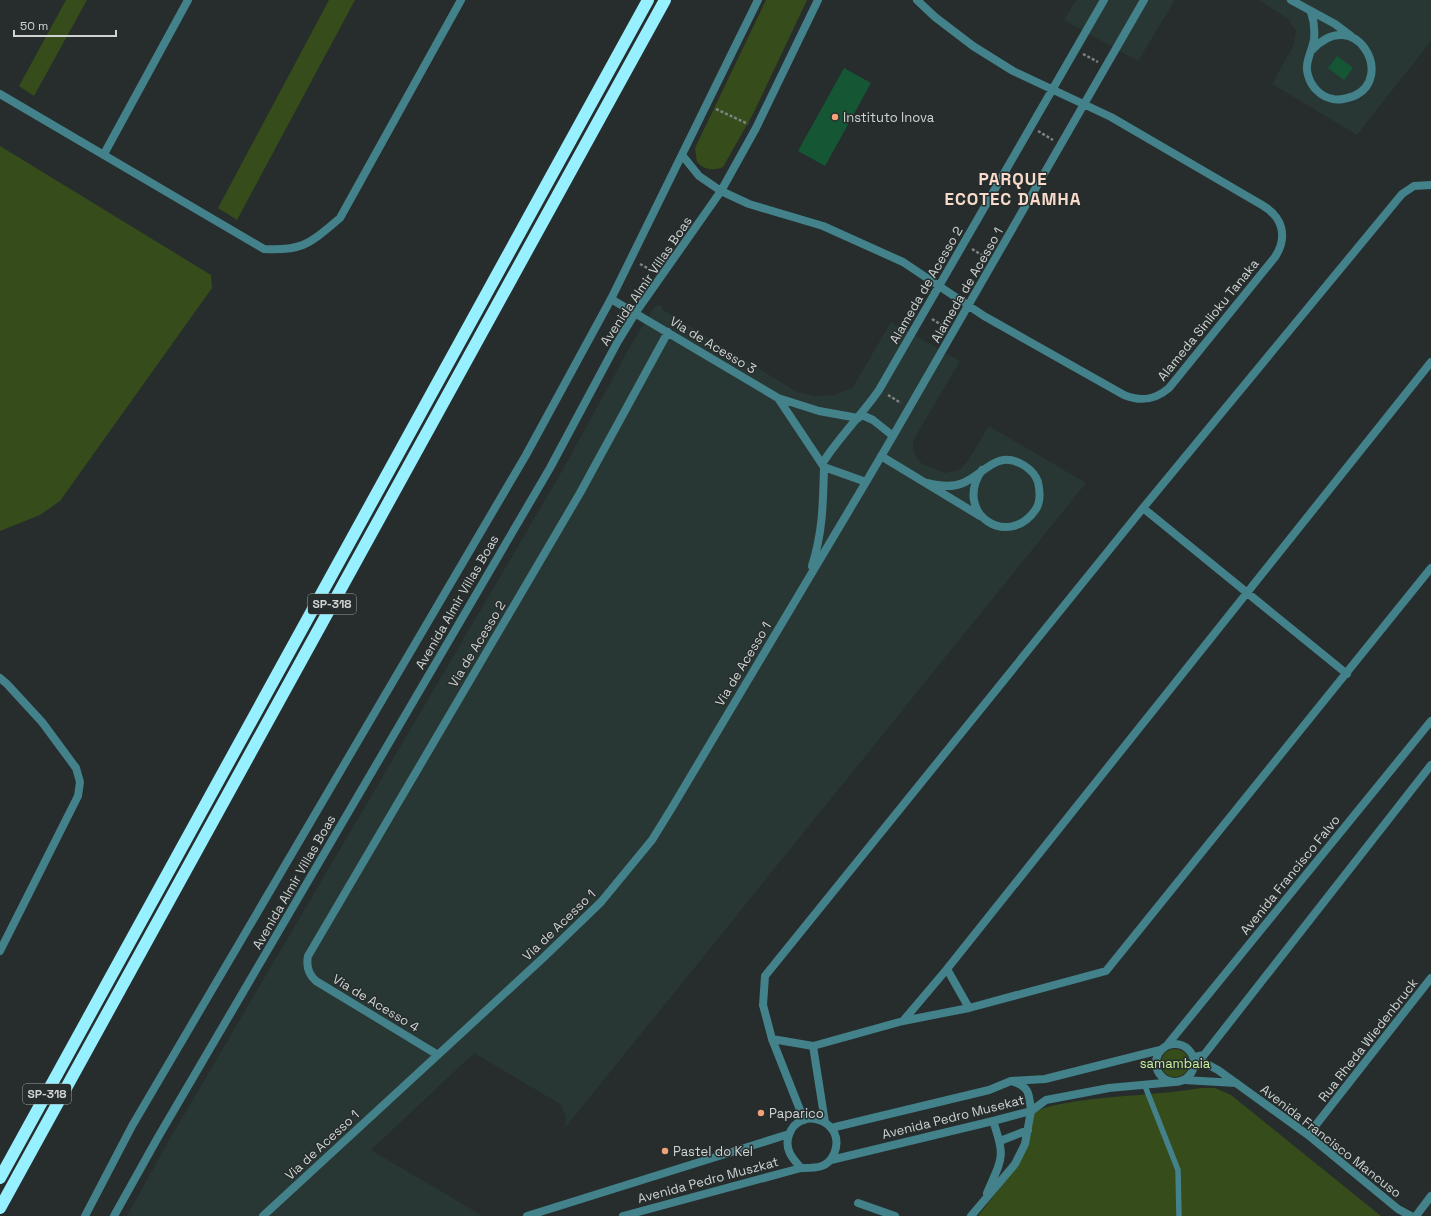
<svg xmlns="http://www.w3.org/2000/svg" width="1431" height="1216" font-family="'Space Grotesk',sans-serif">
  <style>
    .built { fill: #293734 }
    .green { fill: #364c1a }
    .building { fill: #155634 }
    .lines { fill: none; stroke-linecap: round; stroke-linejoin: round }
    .path { stroke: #7d8382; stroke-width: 2.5; stroke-dasharray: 3 2; stroke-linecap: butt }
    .service { stroke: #43818b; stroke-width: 5.5 }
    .minor { stroke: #43818b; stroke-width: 8 }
    .tertiary { stroke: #43818b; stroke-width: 8 }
    .motorway { stroke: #97f0ff; stroke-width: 12 }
    .poi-dot { fill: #f0a278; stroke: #262d2c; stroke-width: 1.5 }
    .labels { text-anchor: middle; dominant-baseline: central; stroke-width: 3; stroke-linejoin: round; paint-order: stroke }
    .shield { fill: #262d2c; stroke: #9ca2a1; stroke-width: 1 }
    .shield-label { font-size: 12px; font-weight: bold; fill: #cfd4d3 }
    .poi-label { font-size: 13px; fill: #cfd4d3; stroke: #262d2c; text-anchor: start }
    .street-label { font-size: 13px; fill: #cfd4d3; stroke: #262d2c }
    .park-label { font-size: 13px; fill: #caf29e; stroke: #262d2c }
    .district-label { font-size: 17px; font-weight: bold; letter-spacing: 1px; fill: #f9dbcb; stroke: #262d2c }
  </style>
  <rect width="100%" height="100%" fill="#262d2c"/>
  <!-- built -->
  <path class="built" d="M1076 0H1175L1138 61 1064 20Z
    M1259 0H1431V41L1357 135 1272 84 1293 46 1296 31 1288 19Z
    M661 305 663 310 797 392 816 396 835 395 853 387 891 322 960 361 913 441 914 453 921 463 944 473 959 470 967 462 989 426 1086 483 565 1128 566 1116 560 1104 474 1053 371 1150 481 1215 479 1216H127L168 1142 561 473 631 345 655 306Z"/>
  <!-- green -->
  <path class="green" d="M66 0H87L34 96 19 86Z
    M329 0H355L237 220 218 208Z
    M766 0H807L753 114 723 167C712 171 705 170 697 162L695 148Z
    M0 146 211 275 212 288 60 501 40 515 0 531Z
    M1161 1063a14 14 0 1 1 28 0a14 14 0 1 1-28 0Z
    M1201 1088H1215L1231 1095 1381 1216H978L1013 1171 1033 1113C1047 1105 1062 1104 1078 1101 1119 1095 1160 1095 1201 1088Z"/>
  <!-- building -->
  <path class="building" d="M1337 56 1353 68 1344 80 1328 68Z
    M844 68 871 83 825 166 798 151Z"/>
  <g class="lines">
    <!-- path -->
    <path class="path" d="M1083 54 1098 62
      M716 109 748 124
      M1038 131 1053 140
      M972 249 985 257
      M640 264 653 271
      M932 319 945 327
      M888 395 901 403"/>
    <!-- service -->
    <path class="service" d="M1145 1086 1178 1170 1179 1216"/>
    <!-- minor -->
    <path class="minor" d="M1291 0 1335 24 1351 36
      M1311 12C1314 21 1315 30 1314 39 1312 52 1304 63 1308 75 1311 87 1321 97 1333 99 1340 101 1348 98 1354 96 1396 77 1355 4 1312 50
      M0 94 264 249C304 251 310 243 340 218L461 0
      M104 154 188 0
      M721 191 749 204 823 226 903 262 984 316 1124 395C1141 402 1155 400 1169 388L1275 257C1288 237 1283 217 1262 205L1111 117 1013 71 973 46 935 17 917 0
      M611 299 778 398 819 411 858 418
      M778 398 822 464
      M862 415 873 420 893 436 866 482 824 467 822 464C838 438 861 416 879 390L1104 0
      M893 436 1144 0
      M881 456 980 516
      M927 483C939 486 951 488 963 483 985 474 997 448 1025 466 1031 470 1036 476 1038 482 1040 491 1041 501 1036 509 1009 550 952 514 982 470
      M1143 508 1347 674
      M812 566C823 531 823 503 824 467
      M0 678 7 684 42 722 76 768 80 782 78 796 0 951
      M947 969 969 1008
      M903 1021 947 969 1431 362
      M772 1039 813 1046 903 1021 969 1008 1106 971 1431 568
      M813 1046 825 1122
      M438 1055 316 981C308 974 306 966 308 956L580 493 668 332
      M1194 1063H1205L1218 1070 1308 1135 1398 1209 1411 1216
      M1184 1080 1236 1083
      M804 1120 772 1039 763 1005 765 976 1143 508 1402 194 1414 186 1431 185
      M1308 1135 1431 978
      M1000 1141 1028 1130
      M987 1193C1002 1158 1006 1158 993 1121
      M858 1203 895 1216
      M263 1216 543 958 601 902 652 840 673 806 866 482
      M971 1216 1015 1164 1025 1144 1031 1111
      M1416 1216 1431 1196"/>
    <!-- tertiary -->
    <path class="tertiary" d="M682 155 699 176 721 191
      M1156 1063a19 19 0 1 1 38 0a19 19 0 1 1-38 0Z
      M1168 1044 1431 721
      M1194 1057 1204 1055 1431 765
      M1014 1082C1030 1087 1029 1095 1031 1111
      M831 1128 989 1090 1011 1081 1045 1079 1160 1050
      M831 1160 993 1121 1031 1111 1046 1100 1109 1088 1174 1082
      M85 1216 132 1126 526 455 611 299 758 0
      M114 1216 157 1139 550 468 617 343 636 312 721 191 756 128 818 0
      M527 1216 789 1134
      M623 1216 801 1168C815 1168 827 1169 834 1154 848 1121 799 1104 789 1135 784 1149 792 1158 801 1168"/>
    <!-- motorway -->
    <path class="motorway" d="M0 1178 648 0
      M0 1208 665 0"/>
  </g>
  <!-- markers -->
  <g class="poi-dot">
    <circle cx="835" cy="117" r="4"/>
    <circle cx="761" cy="1113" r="4"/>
    <circle cx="665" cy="1151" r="4"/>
  </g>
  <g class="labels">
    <!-- shield labels -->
    <g class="shield">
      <rect x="308" y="594" width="48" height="20" rx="3"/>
      <rect x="23" y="1084" width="48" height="20" rx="3"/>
    </g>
    <g class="shield-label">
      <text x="332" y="604">SP-318</text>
      <text x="47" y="1094">SP-318</text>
    </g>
    <!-- poi labels -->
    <g class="poi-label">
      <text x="843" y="117">Instituto Inova</text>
      <text x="769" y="1113">Paparico</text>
      <text x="673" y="1151">Pastel do Kel</text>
    </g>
    <!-- street labels -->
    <g class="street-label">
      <text transform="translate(646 281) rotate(-56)">Avenida Almir Villas Boas</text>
      <text transform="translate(926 285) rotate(-60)">Alameda de Acesso 2</text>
      <text transform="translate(967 285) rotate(-60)">Alameda de Acesso 1</text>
      <text transform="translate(1208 320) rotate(-51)">Alameda Sinlioku Tanaka</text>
      <text transform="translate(713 345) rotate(31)">Via de Acesso 3</text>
      <text transform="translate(457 602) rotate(-60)">Avenida Almir Villas Boas</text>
      <text transform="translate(477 644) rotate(-59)">Via de Acesso 2</text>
      <text transform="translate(743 664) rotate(-59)">Via de Acesso 1</text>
      <text transform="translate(1290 875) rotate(-51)">Avenida Francisco Falvo</text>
      <text transform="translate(294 882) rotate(-60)">Avenida Almir Villas Boas</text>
      <text transform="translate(559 925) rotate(-44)">Via de Acesso 1</text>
      <text transform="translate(376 1003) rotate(31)">Via de Acesso 4</text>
      <text transform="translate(1368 1040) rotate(-52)">Rua Rheda Wiedenbruck</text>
      <text transform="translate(953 1117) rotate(-14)">Avenida Pedro Musekat</text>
      <text transform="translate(1331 1141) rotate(38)">Avenida Francisco Mancuso</text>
      <text transform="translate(322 1145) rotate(-43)">Via de Acesso 1</text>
      <text transform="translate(708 1180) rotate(-15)">Avenida Pedro Muszkat</text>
    </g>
    <!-- park labels -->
    <g class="park-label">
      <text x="1175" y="1063">samambaia</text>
    </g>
    <!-- district labels -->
    <g class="district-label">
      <text x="1013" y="179">PARQUE<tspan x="1013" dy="20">ECOTEC DAMHA</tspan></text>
    </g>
  </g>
  <!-- scale -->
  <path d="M14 30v6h102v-6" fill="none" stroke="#cfd4d3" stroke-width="2"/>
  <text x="20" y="30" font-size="12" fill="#cfd4d3" stroke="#262d2c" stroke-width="3" paint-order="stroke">50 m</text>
</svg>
